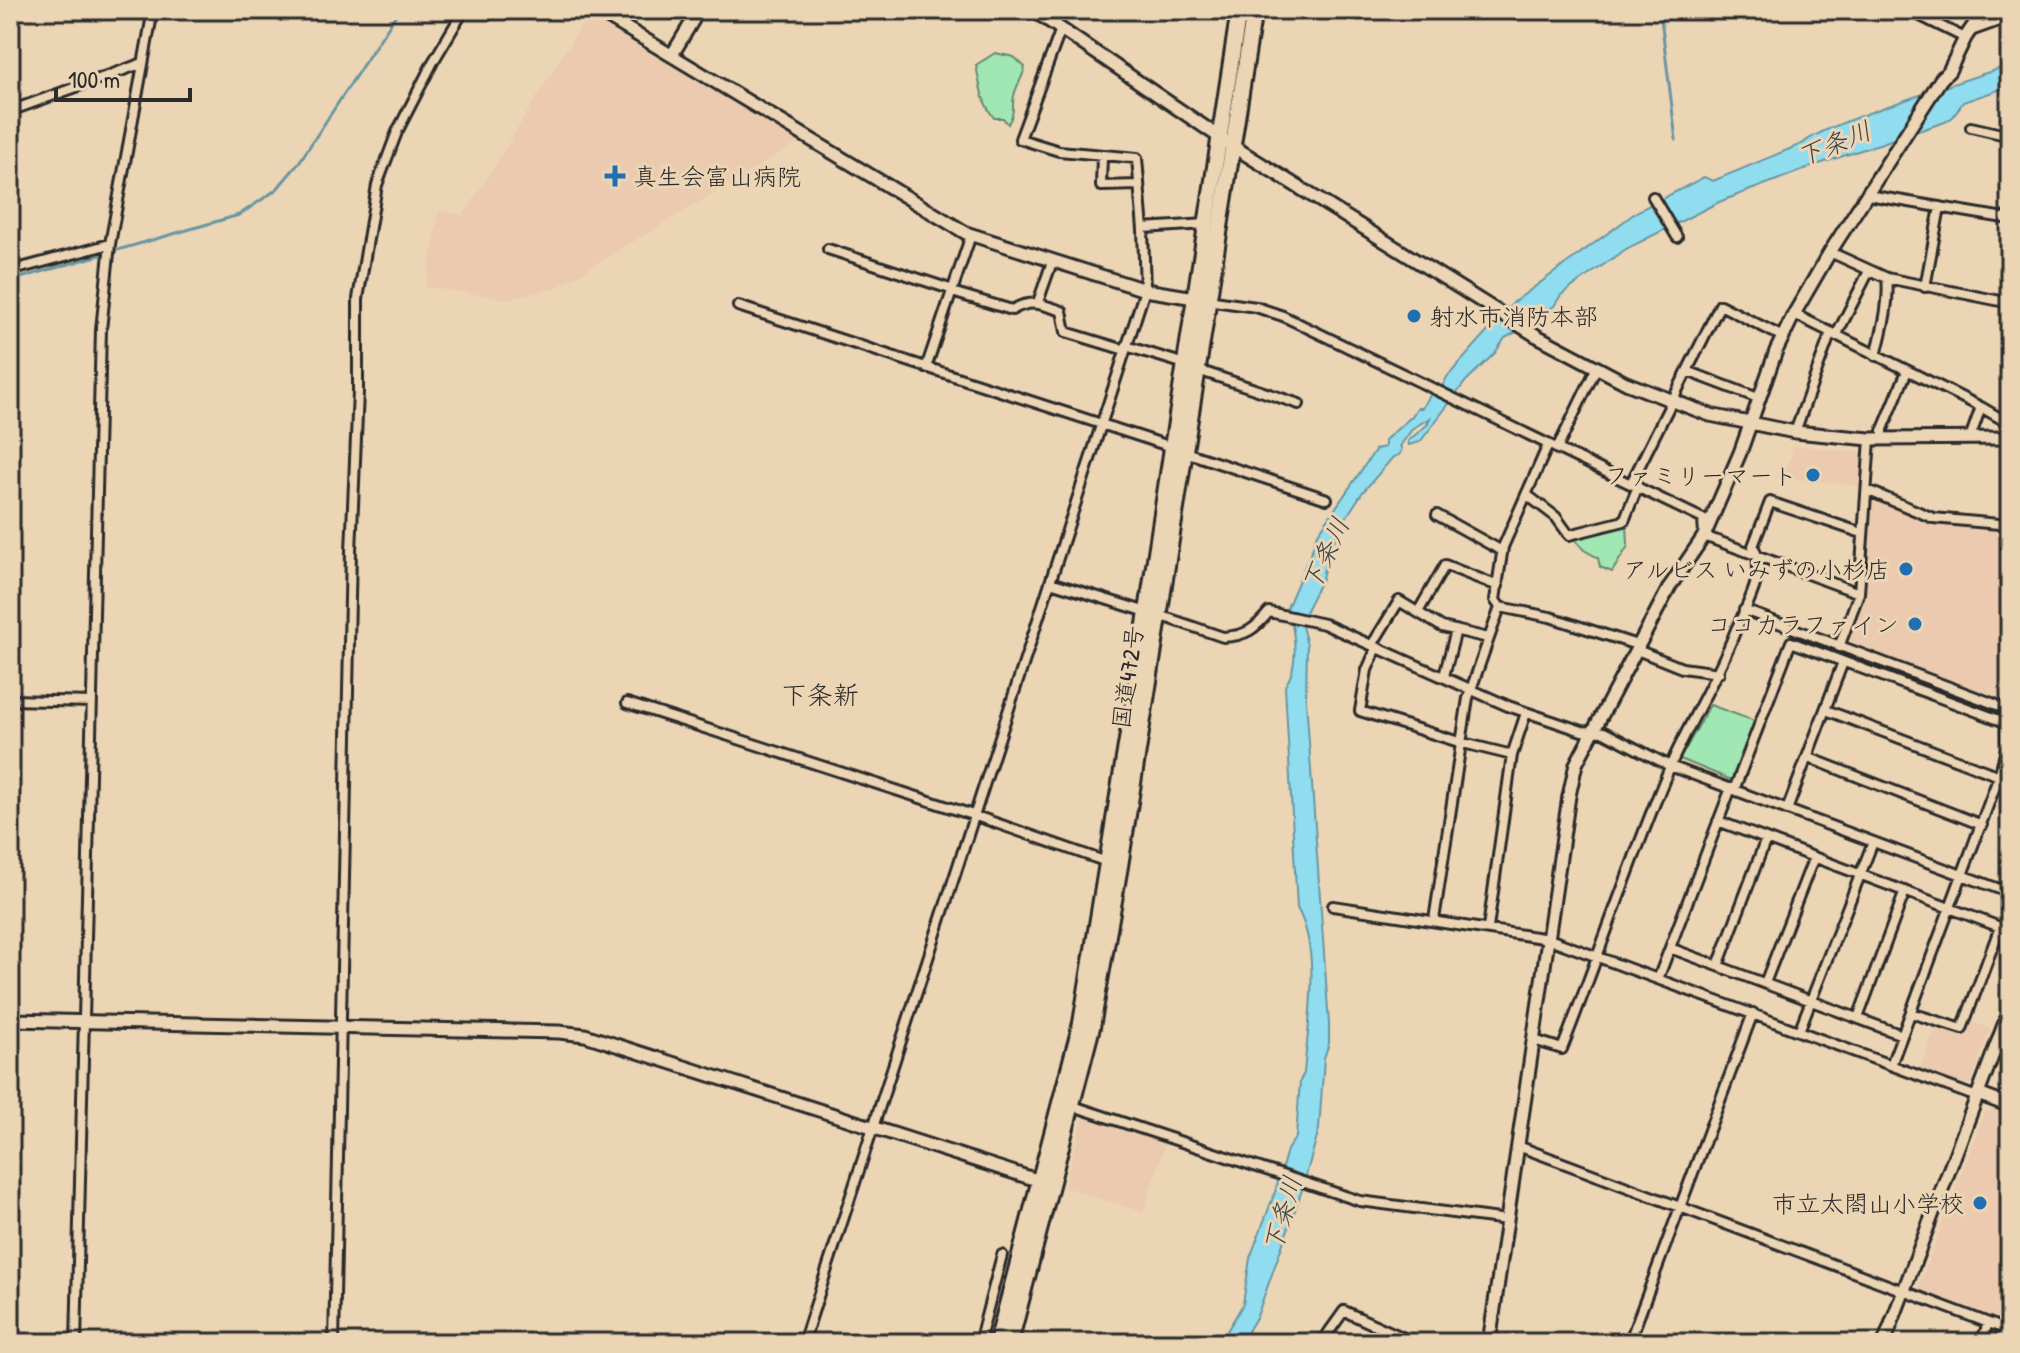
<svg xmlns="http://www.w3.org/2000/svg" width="2020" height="1353" font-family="'Patrick Hand','Klee One',sans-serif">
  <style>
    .built { fill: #ebcaaf }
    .green { fill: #a0e7b4; stroke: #668970; stroke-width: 2 }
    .water { fill: #91ddf0; stroke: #6896a1; stroke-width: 2 }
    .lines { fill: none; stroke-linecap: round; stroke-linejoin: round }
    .stream { stroke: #6896a1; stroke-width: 3 }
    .street-casing { stroke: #2b2b2b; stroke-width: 14 }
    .secondary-casing { stroke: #2b2b2b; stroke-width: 17 }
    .highway-casing { stroke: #2b2b2b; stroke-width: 20 }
    .street { stroke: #ecd5b5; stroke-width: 8 }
    .secondary { stroke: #ecd5b5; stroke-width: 11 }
    .highway { stroke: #ecd5b5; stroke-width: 14 }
    .poi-dot { fill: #1f6fb2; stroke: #ecd5b5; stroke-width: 3 }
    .labels { text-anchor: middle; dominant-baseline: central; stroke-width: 6; stroke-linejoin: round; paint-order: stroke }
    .poi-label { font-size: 24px; fill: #2b2b2b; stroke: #ecd5b5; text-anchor: end }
    .street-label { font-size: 24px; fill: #2b2b2b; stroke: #ecd5b5 }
    .water-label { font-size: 26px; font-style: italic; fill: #3a4649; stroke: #ecd5b5 }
    .neighbourhood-label { font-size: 26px; fill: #2b2b2b; stroke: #ecd5b5 }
  </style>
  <rect width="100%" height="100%" fill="#ecd5b5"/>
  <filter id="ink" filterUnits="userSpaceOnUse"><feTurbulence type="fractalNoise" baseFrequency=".0125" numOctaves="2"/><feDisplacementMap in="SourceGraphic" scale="16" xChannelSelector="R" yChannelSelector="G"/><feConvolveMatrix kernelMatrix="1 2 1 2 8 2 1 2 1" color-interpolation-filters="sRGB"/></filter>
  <g filter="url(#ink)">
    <!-- built -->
    <path class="built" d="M587 16 799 142 556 288 508 299 426 287 439 210 464 215Z
      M1794 446 1863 452 1860 486 1783 478Z
      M1876 500 1932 523 2010 530V701L1852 645 1848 638 1865 589 1871 505Z
      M1971 1021 1990 1029 1971 1083 1962 1086 1919 1070 1936 1027 1964 1037Z
      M1994 1110 2010 1116V1325L1917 1291 1984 1113Z
      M1084 1114 1166 1141 1143 1212 1064 1187Z"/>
    <!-- green -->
    <path class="green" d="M995 53 1014 57 1025 67C1023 77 1018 83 1015 92 1010 106 1017 108 1008 124L1003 118H994C981 101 980 85 976 65Z
      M1627 523 1628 546 1612 572 1600 567 1598 558 1584 550 1573 537Z
      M1710 705 1755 721 1734 781 1680 759Z"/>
    <!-- water -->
    <path class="water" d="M2010 65V86L1963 102 1953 117 1945 122 1819 164 1719 202 1626 249 1561 295 1554 306 1534 322 1505 338 1495 353 1466 381 1420 442 1409 445 1408 441 1427 425 1430 418 1413 428 1400 446 1402 449 1399 455 1393 457 1362 493 1340 527 1326 560 1322 579 1307 608 1302 626 1307 645 1306 700 1329 1024V1043L1324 1058 1319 1129 1302 1190 1257 1316 1241 1343H1220L1243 1304 1250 1258 1275 1192 1287 1150 1296 1137 1300 1081 1304 1073C1308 1024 1322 952 1297 908L1285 686C1300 666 1295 630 1287 608L1314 545 1315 538 1376 449 1385 447V440L1412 416 1417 408H1422L1433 391 1442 387 1447 377 1514 302 1638 211 1704 177 1713 181 1804 143C1818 126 1978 76 2010 65Z"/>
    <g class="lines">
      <!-- stream -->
      <path class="stream" d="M1660 10 1676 140
        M10 281 239 215 276 190 298 164 399 10"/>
      <!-- street casing -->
      <g class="street-casing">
        <path id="street" d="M1908 10 1965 38
          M1971 31 2010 17
          M10 111 143 63
          M1971 127 2010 136
          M1102 155 1101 186 1139 185
          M1868 195 2010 219
          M1653 197 1677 237
          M1143 228 1207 224
          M828 249 953 290
          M1830 252 1887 278 2010 303
          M10 271 110 244
          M1925 287 1940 207
          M952 292 1012 310C1031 299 1042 304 1062 311L1066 332 1125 350
          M1207 300 1256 307 1283 316 1703 519 1704 536 1859 593
          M1038 302 1052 262
          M738 306 1172 447
          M1794 314 1981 407 2010 424
          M1836 336 1869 271
          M1126 346 1185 364
          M1876 356C1882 331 1890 303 1887 278
          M926 368 971 235
          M1198 370 1299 404
          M1687 371 1758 398
          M1795 432 1831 332
          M1970 438 1981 407
          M1883 439V429L1907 371
          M1557 449 1596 369
          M1185 452 1327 499
          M1631 483 1720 305 1783 337
          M1867 490 1933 518 2010 525
          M1527 495 1556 517 1569 535 1624 521 1638 486
          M1437 515 1502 551
          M1050 582 1147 612
          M1500 607 1550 617 1640 646
          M1744 610 2000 706H2010
          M1418 612 1445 565 1498 586
          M1159 615 1223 637C1246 636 1255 629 1269 612L1324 624 1508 706 1582 731 1604 732 1670 766 2010 893
          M1372 645 1399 601 1442 627 1488 638
          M1377 647 1367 670 1360 711 1459 742 1512 755
          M1839 647 1859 593 1870 439
          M1637 650 1682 668 1719 673
          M1444 676 1456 630
          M10 700 92 702
          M627 703 973 815 1107 862
          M1826 710 1999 776
          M1807 757 1982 825
          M1734 790 1791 642 2010 724
          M1787 810 1843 662
          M1718 821 2000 927 1962 1029 1911 1013
          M1333 906 1549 939 1977 1097
          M1434 920 1468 698 1500 607 1495 600 1503 547 1548 445
          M1488 928 1512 755 1526 713
          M1670 948 1902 1035
          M1718 966 1766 839
          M1658 979 1731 788
          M1765 983 1814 857
          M1858 1018 1905 891
          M1799 1031 1873 842
          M1534 1040 1562 1049C1599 956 1630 861 1669 769 1689 722 1717 679 1735 632 1746 606 1768 572 1753 546L1770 502 1862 533
          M1891 1065 1999 776 2007 746 2006 724
          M1073 1106 1360 1201 1507 1220
          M1518 1146 2010 1331
          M76 1343 101 330 110 244 153 10
          M334 1343 351 551 358 392V299L377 185 397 132 433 62 464 10
          M803 1343 1145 290 1143 230 1137 158 1059 151 1020 139 1061 29
          M979 1343 1002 1255
          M1321 1343 1344 1311 1415 1343
          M1629 1343 1753 1013
          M1981 1343 1988 1323"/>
      </g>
      <!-- secondary casing -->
      <g class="secondary-casing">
        <path id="secondary" d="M596 10 966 233 1145 290 1195 298
          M1033 10 1234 147 1537 336 1626 383 1710 415 1795 432 1870 439 2010 438
          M672 55 699 10
          M10 1020 559 1032 585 1035 1040 1181
          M1978 1094 2010 1106
          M1489 1343 1569 796 1576 764 1670 586 1704 536 1740 453 1776 351 1794 314 1830 252 1941 79 1949 71 1965 38 1984 10
          M1884 1343 2010 1009"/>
      </g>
      <!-- highway casing -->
      <g class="highway-casing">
        <path id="highway" d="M997 1343 1081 1023 1133 703 1239 10
          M1010 1343 1092 1027 1120 866 1254 10"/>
      </g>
      <!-- street -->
      <use href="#street" class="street"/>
      <!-- secondary -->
      <use href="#secondary" class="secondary"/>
      <!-- highway -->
      <use href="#highway" class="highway"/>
    </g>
  </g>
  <!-- markers -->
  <g class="poi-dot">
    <path d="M611 164h8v8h8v8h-8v8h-8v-8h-8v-8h8z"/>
    <circle cx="1414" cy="316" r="8"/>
    <circle cx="1813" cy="475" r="8"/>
    <circle cx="1906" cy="569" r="8"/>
    <circle cx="1915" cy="624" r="8"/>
    <circle cx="1980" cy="1203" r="8"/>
  </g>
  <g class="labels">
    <!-- poi labels -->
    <g class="poi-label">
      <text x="633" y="176" text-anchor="start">真生会富山病院</text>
      <text x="1430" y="316" text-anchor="start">射水市消防本部</text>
      <text x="1797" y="475">ファミリーマート</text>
      <text x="1890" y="569">アルビス いみずの小杉店</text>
      <text x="1899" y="624">ココカラファイン</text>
      <text x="1964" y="1203">市立太閤山小学校</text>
    </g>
    <!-- street labels -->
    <g class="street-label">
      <text transform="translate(1127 677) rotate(-82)">国道472号</text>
    </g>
    <!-- water labels -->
    <g class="water-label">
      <text transform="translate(1834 143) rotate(-22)">下条川</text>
      <text transform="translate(1325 554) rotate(-65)">下条川</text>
      <text transform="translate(1282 1214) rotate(-74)">下条川</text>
    </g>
    <!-- neighbourhood labels -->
    <g class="neighbourhood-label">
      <text x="820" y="694">下条新</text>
    </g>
  </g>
  <!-- margin -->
  <rect width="2020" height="1353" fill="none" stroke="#ecd5b5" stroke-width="40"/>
  <rect x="20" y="20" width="1980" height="1313" fill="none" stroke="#2b2b2b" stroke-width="3" filter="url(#ink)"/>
  <!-- scale -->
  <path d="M56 88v12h134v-12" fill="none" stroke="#2b2b2b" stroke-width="4"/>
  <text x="68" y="88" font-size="24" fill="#2b2b2b" stroke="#ecd5b5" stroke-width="6" paint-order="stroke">100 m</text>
</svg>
